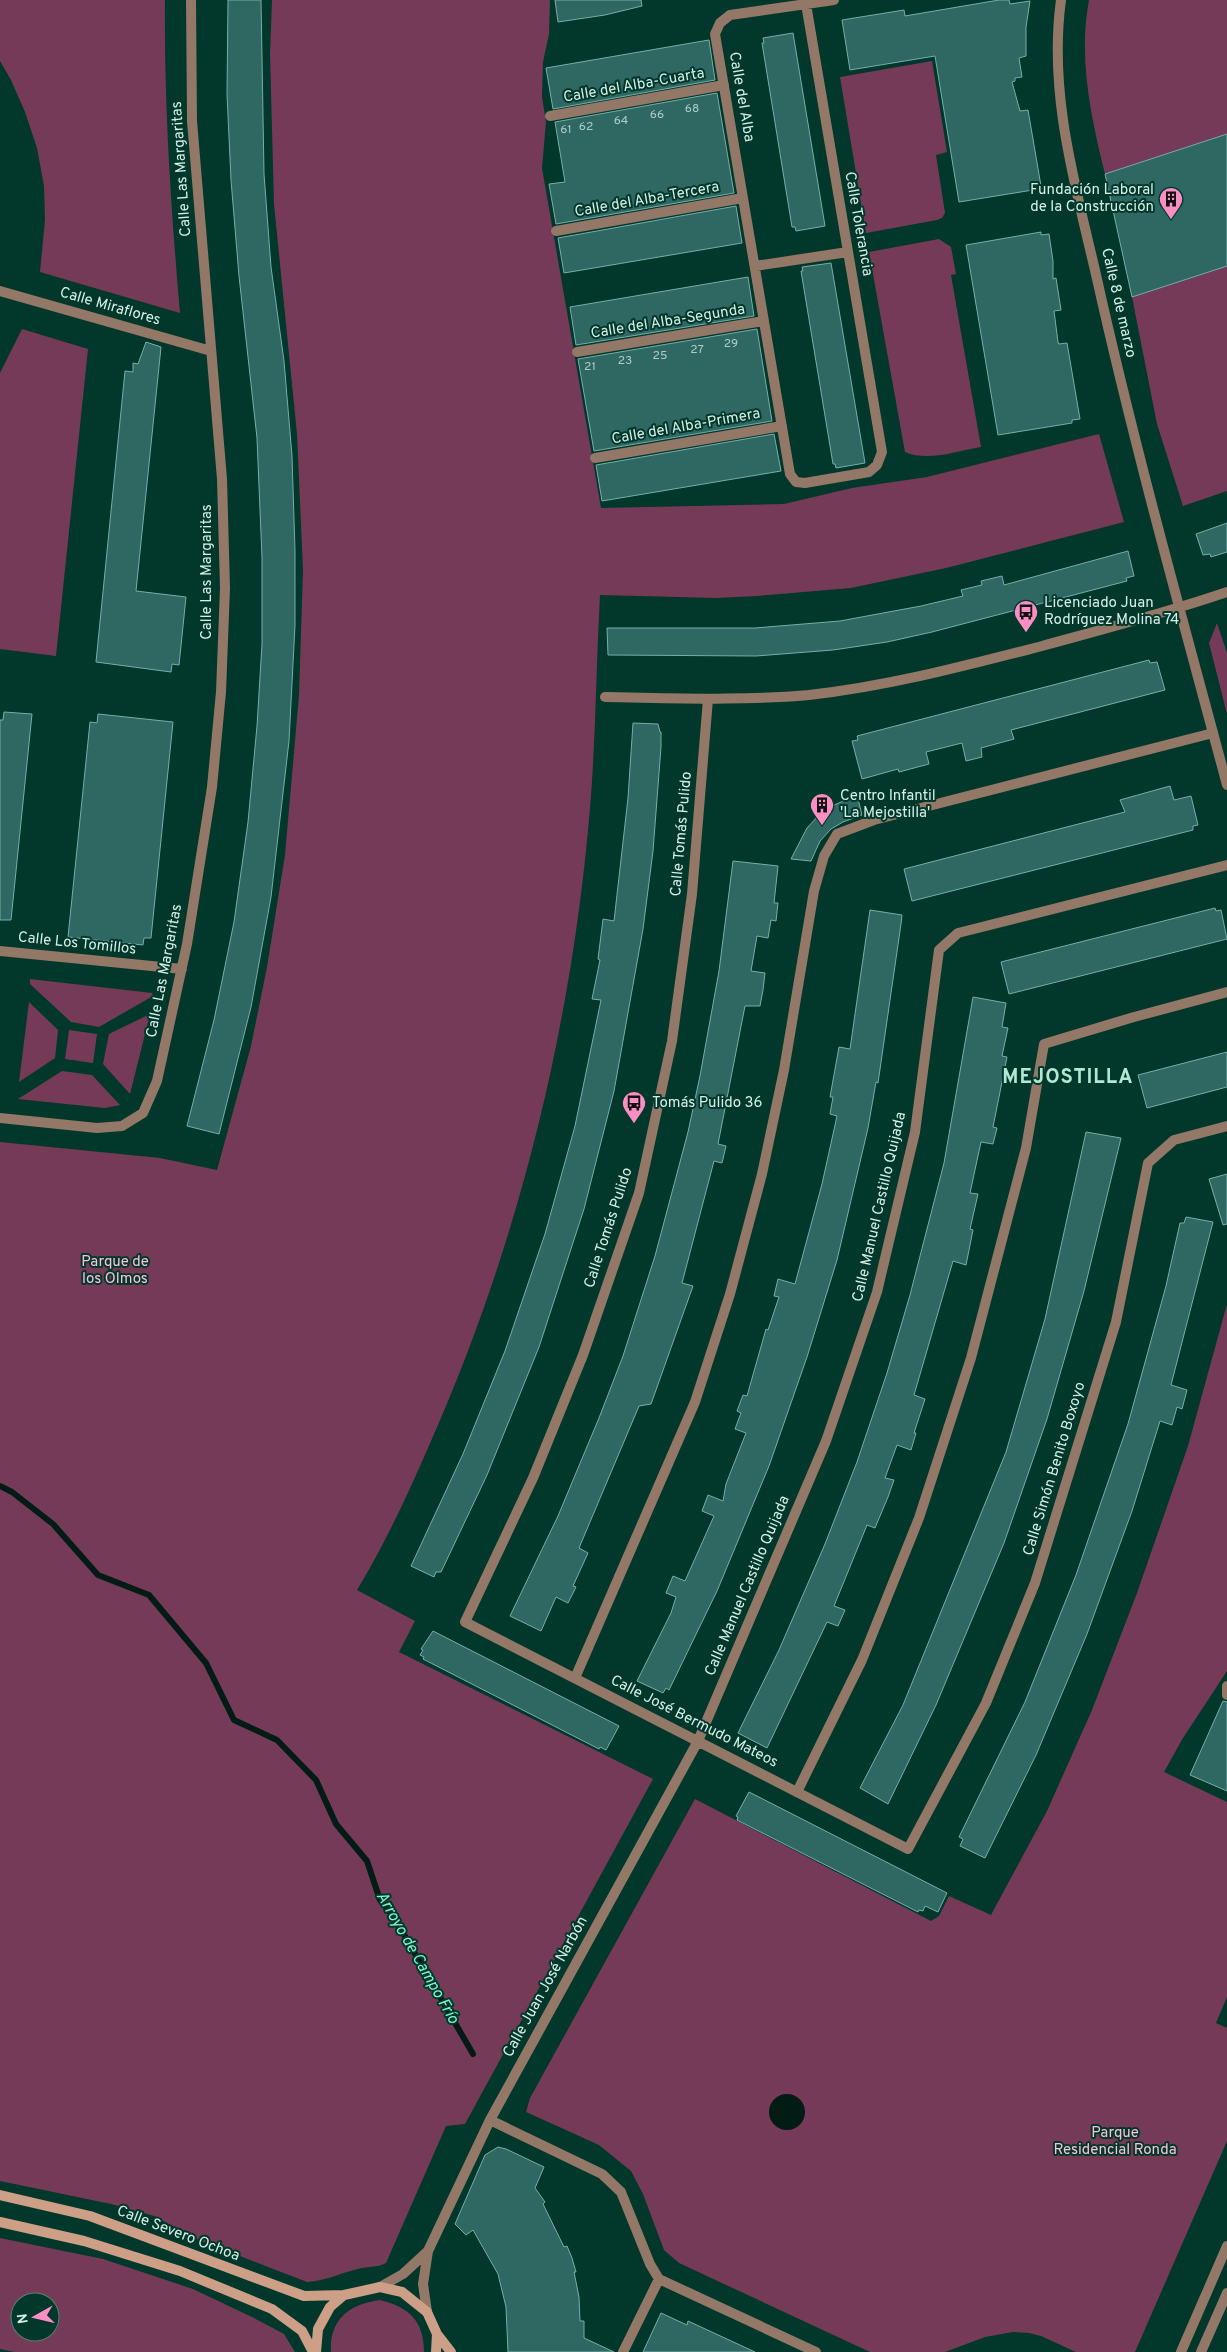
<svg xmlns="http://www.w3.org/2000/svg" width="1227" height="2352" font-family="Overpass,sans-serif">
  <style>
    .green { fill: #753a57; fill-rule: evenodd }
    .water { fill: #021c15 }
    .lines { fill: none; stroke-linecap: round; stroke-linejoin: round }
    .stream { stroke: #021c15; stroke-width: 6 }
    .building { fill: #2f6763; stroke: #76aeaa }
    .pedestrian { stroke: #937767; stroke-width: 10 }
    .minor { stroke: #937767; stroke-width: 10 }
    .secondary { stroke: #cc9f86; stroke-width: 10 }
    .labels { text-anchor: middle; dominant-baseline: central; stroke-width: 4; stroke-linejoin: round; paint-order: stroke }
    .number-label { font-size: 12px; fill: #accdc5 }
    .street-label { font-size: 15px; fill: #d6efe6; stroke: #01382b }
    .poi-label { font-size: 15px; fill: #d6efe6; stroke: #01382b; text-anchor: start }
    .park-label { font-size: 15px; fill: #fbc0da; stroke: #01382b }
    .water-label { font-size: 16px; font-style: italic; fill: #7bf6d0; stroke: #01382b }
    .district-label { font-size: 20px; font-weight: bold; letter-spacing: 1px; fill: #b3e7d4; stroke: #01382b }
  </style>
  <rect width="100%" height="100%" fill="#01382b"/>
  <!-- green -->
  <path class="green" d="M0 0H165C164 105 171 209 180 313L40 272 45 220 44 186 37 148 25 112 11 80 0 61Z
    M272 0H550L549 34 543 62 542 97 546 122 542 168 601 508 784 504 852 488 927 477 1099 434 1124 522 946 568 851 588 757 596 716 598 600 595C596 666 596 737 590 808 572 1025 519 1242 431 1441 409 1492 386 1542 357 1590L415 1621 399 1652 653 1779 465 2124 446 2126 386 2263C377 2268 368 2266 358 2269 340 2273 326 2281 307 2282L201 2241 154 2216 111 2204 0 2181V1142L160 1158 217 1170 251 1046 267 967 285 855 299 695 303 570 297 434 274 204 270 54Z
    M1089 0H1227V134L1105 174C1091 117 1078 59 1089 0Z
    M932 61 947 152 936 155 945 213 942 218 937 220 866 233 840 77Z
    M939 239 951 247 956 274 951 275 981 447C957 451 928 462 905 452L869 252Z
    M1227 266V491L1183 506 1157 424 1132 297Z
    M22 329 88 349 56 656 0 649V373Z
    M1217 623 1227 653V714L1209 643Z
    M30 979 152 993 153 996 99 1027 71 1022 30 984Z
    M29 1002 58 1030 55 1058 19 1082Z
    M150 1014 130 1094 103 1064 109 1034Z
    M69 1030 97 1034 93 1063 65 1059Z
    M62 1071 92 1075 120 1105 105 1108 18 1099Z
    M1227 1304V1671L1183 1738 1164 1772 1227 1802V1997L1216 2023 1227 2028V2141L1135 2352H1076L1041 2336 1029 2333 1013 2332 985 2337 945 2352H870L679 2263 664 2250 643 2194 631 2171 599 2145 526 2112 530 2098 695 1799 931 1921 939 1916 949 1896 991 1915 1047 1811 1092 1710 1137 1593 1188 1446Z
    M0 2238 103 2259 193 2289 254 2318 284 2334 295 2352H14L0 2349ZM20 2302H50V2332H20Z
    M380 2300C409 2307 424 2321 424 2352H331C329 2319 350 2304 380 2300Z"/>
  <!-- water -->
  <path class="water" d="M769 2112a18 18 0 1 1 36 0a18 18 0 1 1-36 0Z"/>
  <g class="lines">
    <!-- stream -->
    <path class="stream" d="M0 1486 12 1492 53 1524 98 1575 149 1595 206 1663 234 1720 277 1740 316 1780 336 1824 367 1861 380 1900 395 1919 473 2054"/>
  </g>
  <!-- building -->
  <path class="building" d="M228 0H261L264 174 271 267 284 361 292 456 295 551V625L289 741 271 897 251 1007 219 1134 187 1126 214 1020 234 922 248 822 257 726 262 644V558L257 438 239 276 231 180 227 94Z
    M555 0H641L642 6 605 15 558 22Z
    M999 0H1009L1010 4 1030 1 1026 27V56L1019 58 1022 77 1015 78V81L1012 82 1020 111 1028 110 1041 186 1033 187V190L959 202 935 56 850 70 842 20 904 10 905 16Z
    M793 33 825 226 796 231 795 227H792L762 43H764L763 38Z
    M709 40 715 80 553 109 546 68Z
    M717 93 734 193 556 224 549 184 565 182 555 122Z
    M1227 134V266L1132 297 1105 174Z
    M736 206 742 243 564 273 558 238Z
    M1041 232V235L1049 234 1053 261V279L1056 278 1061 310 1054 311 1058 342 1059 344 1067 343 1080 419 1072 420V423L998 435 966 245Z
    M831 263 865 463 836 468 835 464H833L801 271H803L802 267Z
    M748 277 754 316 576 345 570 307Z
    M757 329 772 421 594 451 578 359Z
    M146 342 161 347 136 591 186 597 179 665 172 664 171 672 96 662 125 371 133 372V363L138 364Z
    M774 434 781 471 602 501 596 465Z
    M1227 523V552L1211 557 1210 554 1203 555 1196 534Z
    M1128 551 1134 576 1126 578 1127 581 932 632 887 642 833 650 756 656 608 655 607 628H755L840 621 921 606 963 596 961 590 982 585 981 581 1002 576 1004 585Z
    M1149 660 1150 663 1157 662 1165 690 1011 730 1014 739 981 748 982 757 966 761 962 743 926 752 929 764 899 772 898 769 862 779 852 741 858 740 857 736Z
    M4 712 32 714 11 920H0V720H3Z
    M98 714 173 722 151 938H144L143 945 68 937 90 722 97 723Z
    M633 723 658 724 660 732H661V747L653 851 643 929 614 1091 584 1209 539 1347 487 1475 441 1572H436L434 1577 411 1566 463 1454 505 1351 545 1234 575 1126 601 1000 592 999 600 960 598 959 603 919 614 921 628 798Z
    M1170 786 1174 800 1191 796 1198 825 1193 826V830L912 901 904 869 1125 812 1120 800Z
    M857 795 862 815 843 822 831 829 820 841 811 861 791 859 807 828 818 816 832 806Z
    M733 861 778 866 774 903H778L776 921 771 920 768 938 757 936 751 971 765 973 763 990 760 1006H745L718 1144 726 1146 722 1163 714 1161 682 1283 693 1286 651 1404 639 1406 579 1548 588 1553 573 1586 576 1587 568 1603 556 1597 541 1631 510 1616 558 1516 599 1418 623 1356 655 1256 688 1132 700 1076 719 971Z
    M1215 908 1216 911 1221 910 1227 939 1009 994 1001 962Z
    M870 910 902 915 901 924 878 1083 876 1082 868 1128 837 1260 807 1357 769 1466 717 1591 669 1690 666 1688 663 1693 637 1681 671 1613 676 1597 666 1593 673 1576 685 1581 714 1516 702 1511 708 1495 723 1501 726 1484 746 1433 735 1429 741 1413 737 1411 743 1395 747 1396 766 1329 768 1330 779 1297 774 1296 778 1279 795 1284 822 1184 837 1116 830 1114 833 1097H830L839 1047 850 1049Z
    M973 997 1006 1003 1002 1027 1008 1028 1002 1056 1007 1057 993 1127 997 1128 993 1144 981 1142 970 1193 978 1194 970 1229 973 1230 966 1265 953 1261 914 1395 925 1399 914 1433H916L911 1450 897 1445 885 1478 894 1480 888 1497 875 1528 867 1525 834 1606 845 1610 838 1626 827 1622 767 1748 738 1733 779 1650 825 1544 857 1462 887 1373 910 1295 944 1163Z
    M1227 1052V1087L1147 1108 1138 1075Z
    M1086 1132 1121 1138 1084 1291 1047 1419 1004 1543 936 1705 888 1804 860 1788 903 1705 1006 1452 1045 1319Z
    M1227 1174V1224L1223 1225 1209 1179Z
    M1186 1217 1213 1222 1171 1385 1187 1390 1182 1409 1177 1407 1172 1425 1160 1421 1132 1511 1087 1634 1036 1755 985 1858 960 1846 963 1839 959 1837 1025 1702 1076 1575 1128 1424 1166 1286 1180 1223H1184Z
    M433 1631 619 1726 606 1750 600 1747 599 1749 423 1659 424 1657 420 1655 423 1650 421 1649Z
    M1223 1701 1227 1702V1791L1190 1775Z
    M749 1792 947 1893 938 1912 925 1906 923 1911 919 1910 918 1912 737 1820 738 1817 736 1816Z
    M498 2147 506 2149 544 2167 535 2188 545 2202 543 2204 564 2247 567 2246 572 2258 576 2272H574L579 2297 580 2321H584V2338L614 2352H508L506 2307 498 2274 473 2230 466 2235 455 2224 485 2155Z
    M661 2313 687 2325 688 2321 755 2352H643Z"/>
  <g class="lines">
    <!-- pedestrian -->
    <path class="pedestrian" d="M575 1678 695 1402 730 1294 762 1174 784 1070 814 891 824 856 837 834 874 820 1213 733
      M797 1792 862 1660 919 1518 971 1358 1026 1148 1044 1044 1134 1017 1227 992"/>
    <!-- minor -->
    <path class="minor" d="M806 0V4L882 452 877 465 869 472 805 483 796 482 790 474 715 34 720 23 730 15 834 0
      M1061 0C1048 95 1076 187 1097 279 1135 449 1182 617 1227 785
      M550 116 724 85
      M556 231 743 198
      M755 266 848 252
      M0 291 211 351
      M577 352 764 321
      M595 458 782 426
      M605 697C673 698 741 701 809 695 889 686 964 666 1042 646 1104 629 1166 613 1227 592
      M708 699 692 894 672 1041 639 1193 583 1355 533 1478 465 1622 908 1849 986 1703 1035 1583 1116 1322 1148 1163 1174 1140 1227 1126
      M0 951 182 969
      M0 1118 97 1128 122 1126 143 1113 157 1081 187 944 212 787 221 692 225 588 222 479 192 121 191 0
      M1227 1686V1695
      M490 2120 602 2174 621 2192 650 2264 659 2279 816 2352
      M380 2287 403 2274 428 2251
      M427 2312 423 2284 428 2251 490 2120 698 1741 826 1441 877 1292 915 1132 939 950 958 933 1227 865
      M623 2352 659 2279
      M1181 2352 1227 2246
      M1201 2352 1227 2293"/>
    <!-- secondary -->
    <path class="secondary" d="M0 2195 90 2216 304 2296 344 2295
      M0 2222 84 2241 180 2271 272 2309 302 2331 313 2352
      M437 2334 451 2352
      M316 2352 318 2329 330 2307 344 2295 380 2287 402 2292 427 2312 437 2334 436 2352"/>
  </g>
  <!-- icons -->
  <defs>
    <g id="building-pin" transform="scale(1.25)"><path d="M0 17L-7.5 6A9.5 9.5 0 1 1 7.5 6Z" fill="#fb8fc3" stroke="#01382b"/><path d="M-4-6H4V6H1V3H-1V6H-4ZM-2.5-4.3h1.7v1.8h-1.7ZM.8-4.3h1.7v1.8H.8ZM-2.5-1h1.7V.8h-1.7ZM.8-1h1.7V.8H.8Z" fill="#111"/></g>
    <g id="bus-pin" transform="scale(1.25)"><path d="M0 17L-7.5 6A9.5 9.5 0 1 1 7.5 6Z" fill="#fb8fc3" stroke="#01382b"/><path d="M-5-6H5V4H4V6H2V4H-2V6H-4V4H-5ZM-3.5-4V0h7V-4ZM-3.5 1.2v1.5H-2V1.2ZM2 1.2v1.5H3.5V1.2Z" fill="#111"/></g>
  </defs>
  <g fill-rule="evenodd">
    <use href="#building-pin" x="1171" y="199"/>
    <use href="#bus-pin" x="1026" y="612"/>
    <use href="#building-pin" x="822" y="805"/>
    <use href="#bus-pin" x="634" y="1103"/>
  </g>
  <g class="labels">
    <!-- number labels -->
    <g class="number-label">
      <text x="692" y="109">68</text>
      <text x="657" y="115">66</text>
      <text x="621" y="121">64</text>
      <text x="586" y="127">62</text>
      <text x="566" y="130">61</text>
      <text x="731" y="344">29</text>
      <text x="697" y="350">27</text>
      <text x="660" y="356">25</text>
      <text x="625" y="361">23</text>
      <text x="590" y="367">21</text>
    </g>
    <!-- street labels -->
    <g class="street-label">
      <text transform="translate(634 86) rotate(-10)">Calle del Alba-Cuarta</text>
      <text transform="translate(741 97) rotate(80)">Calle del Alba</text>
      <text transform="translate(182 169) rotate(-94)">Calle Las Margaritas</text>
      <text transform="translate(647 200) rotate(-10)">Calle del Alba-Tercera</text>
      <text transform="translate(858 224) rotate(80)">Calle Tolerancia</text>
      <text transform="translate(1118 303) rotate(77)">Calle 8 de marzo</text>
      <text transform="translate(110 307) rotate(16)">Calle Miraflores</text>
      <text transform="translate(668 322) rotate(-9)">Calle del Alba-Segunda</text>
      <text transform="translate(686 427) rotate(-10)">Calle del Alba-Primera</text>
      <text transform="translate(207 572) rotate(-90)">Calle Las Margaritas</text>
      <text transform="translate(682 834) rotate(-85)">Calle Tomás Pulido</text>
      <text transform="translate(77 944) rotate(6)">Calle Los Tomillos</text>
      <text transform="translate(165 971) rotate(-79)">Calle Las Margaritas</text>
      <text transform="translate(880 1207) rotate(-77)">Calle Manuel Castillo Quijada</text>
      <text transform="translate(609 1228) rotate(-72)">Calle Tomás Pulido</text>
      <text transform="translate(1055 1469) rotate(-73)">Calle Simón Benito Boxoyo</text>
      <text transform="translate(748 1586) rotate(-67)">Calle Manuel Castillo Quijada</text>
      <text transform="translate(694 1722) rotate(27)">Calle José Bermudo Mateos</text>
      <text transform="translate(546 1987) rotate(-61)">Calle Juan José Narbón</text>
      <text transform="translate(178 2234) rotate(21)">Calle Severo Ochoa</text>
    </g>
    <!-- poi labels -->
    <g class="poi-label">
      <text x="1154" y="190" text-anchor="end">Fundación Laboral<tspan x="1154" dy="17">de la Construcción</tspan></text>
      <text x="1044" y="603">Licenciado Juan<tspan x="1044" dy="17">Rodríguez Molina 74</tspan></text>
      <text x="840" y="796">Centro Infantil<tspan x="840" dy="17">'La Mejostilla'</tspan></text>
      <text x="652" y="1103">Tomás Pulido 36</text>
    </g>
    <!-- park labels -->
    <g class="park-label">
      <text x="115" y="1262">Parque de<tspan x="115" dy="17">los Olmos</tspan></text>
      <text x="1115" y="2133">Parque<tspan x="1115" dy="17">Residencial Ronda</tspan></text>
    </g>
    <!-- water labels -->
    <g class="water-label">
      <text transform="translate(417 1958) rotate(60)">Arroyo de Campo Frío</text>
    </g>
    <!-- district labels -->
    <g class="district-label">
      <text x="1068" y="1078">MEJOSTILLA</text>
    </g>
  </g>
  <!-- north arrow -->
  <g transform="translate(35 2317) rotate(262)"><circle r="24" fill="#01382b" stroke="#568176"/>
  <path d="M0-4L9 19L0 12L-9 19Z" fill="#fb8fc3"/>
  <text y="-8" font-size="14" font-weight="bold" text-anchor="middle" fill="#d6efe6">N</text>
  </g>
</svg>
